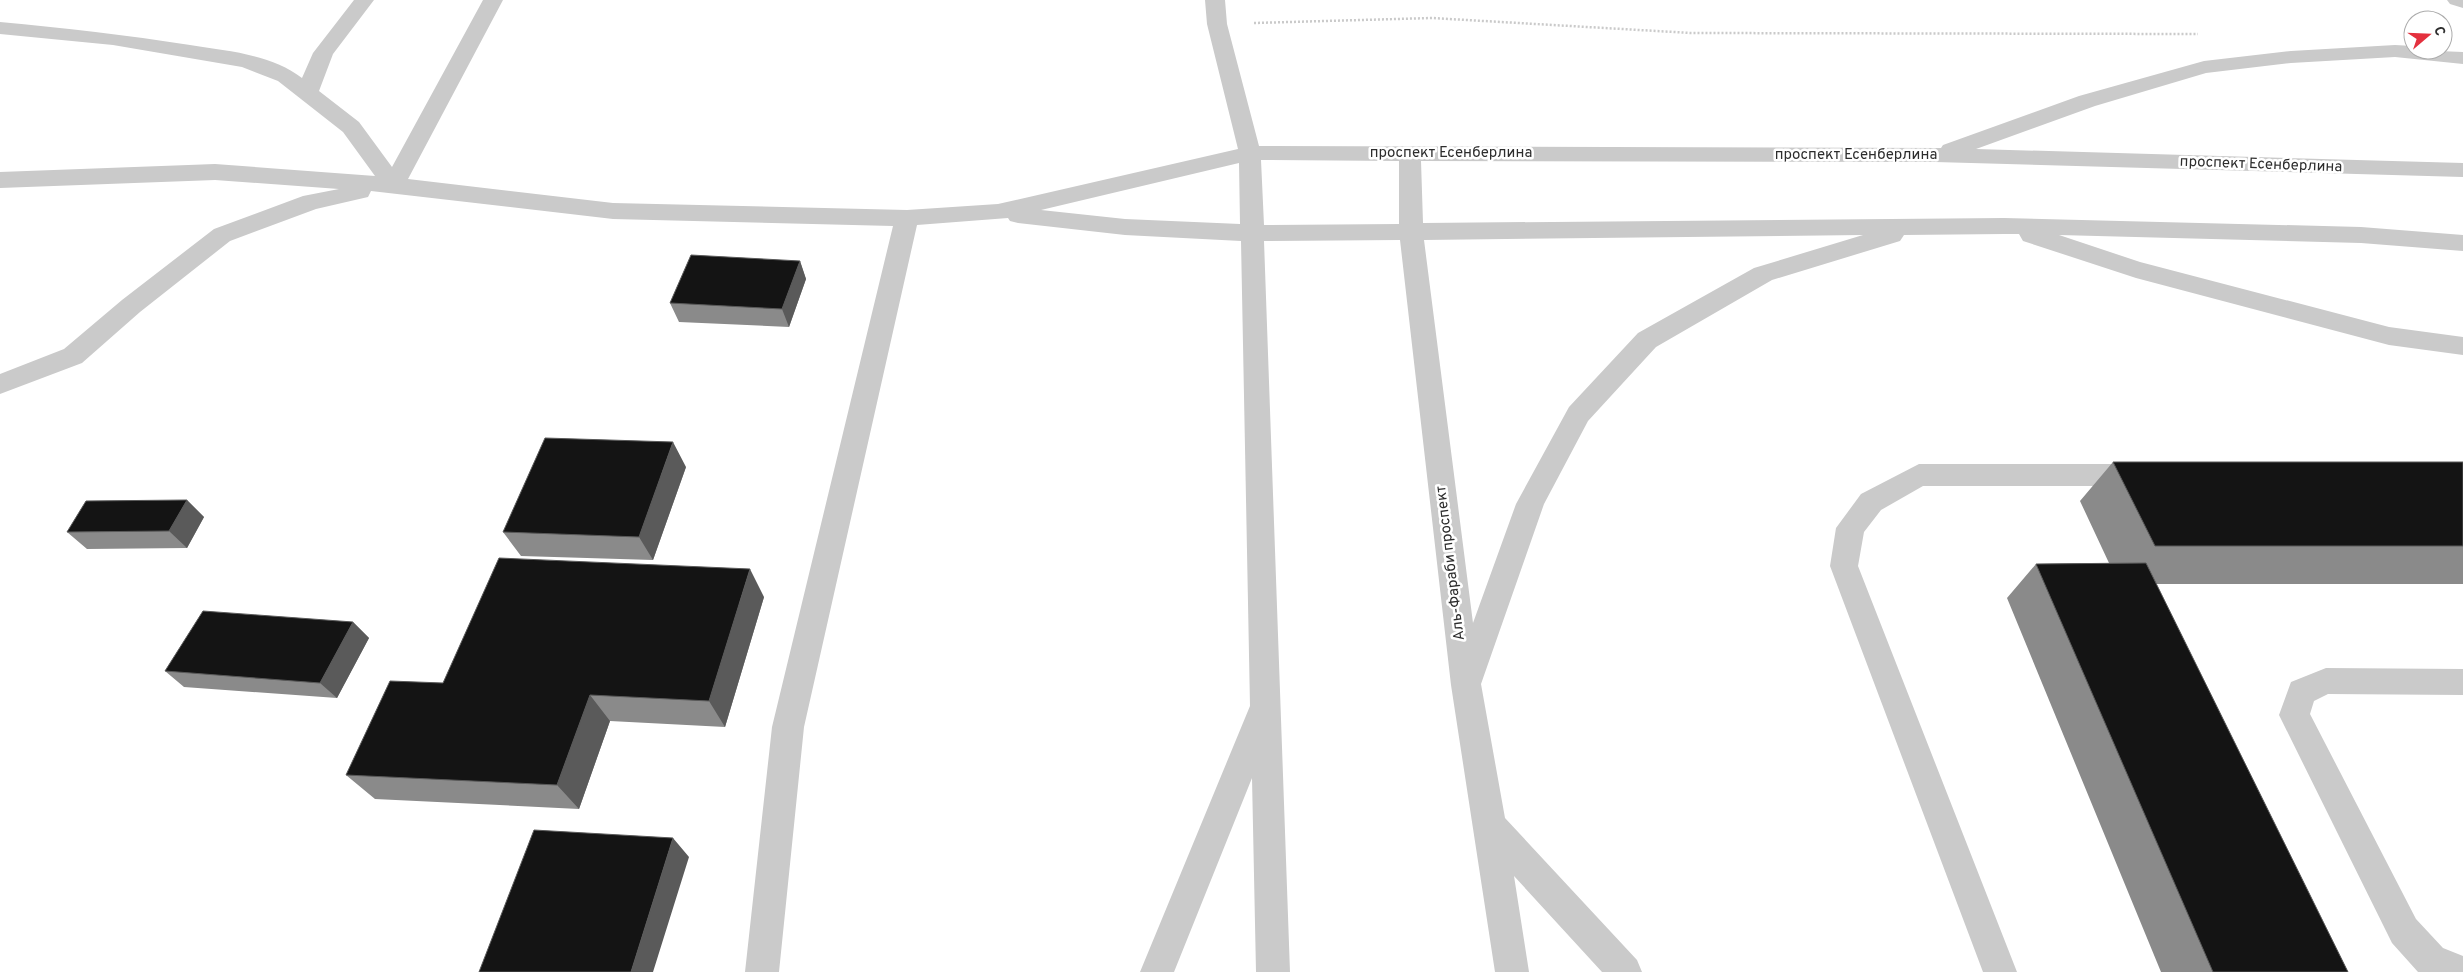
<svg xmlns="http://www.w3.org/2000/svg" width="2463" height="972" font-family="Overpass,sans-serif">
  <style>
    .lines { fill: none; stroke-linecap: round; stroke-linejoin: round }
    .path { stroke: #cacaca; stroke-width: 2.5; stroke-dasharray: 2 2; stroke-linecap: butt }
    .minor { fill: #cacaca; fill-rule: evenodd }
    .wall { fill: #8a8a8a }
    .shaded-wall { fill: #5a5a5a }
    .building { fill: #141414; stroke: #5a5a5a }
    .labels { text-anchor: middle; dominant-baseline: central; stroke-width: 5; stroke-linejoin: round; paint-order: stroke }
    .street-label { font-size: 15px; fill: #2d2d2d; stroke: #fff }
  </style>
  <rect width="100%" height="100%" fill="#fff"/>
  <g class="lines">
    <!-- path -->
    <path class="path" d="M1254 23 1432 18 1691 33 2198 34"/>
    <!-- minor -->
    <path class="minor" d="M354 0H374L333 54 319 91 359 122 392 167 483 0H503L408 179 613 203 907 210 998 204 1238 149 1207 24 1205 0H1225L1227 24 1259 146 1941 148 1943 145 2079 96 2204 61 2291 51 2395 45 2413 46V50L2463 52V64L2395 57 2291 63 2206 73 2095 106 1976 149 2463 163V177L1935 162 1421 161 1423 223 2004 218 2361 227 2463 235V251L2361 243 2059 235 2140 262 2389 327 2463 337V355L2389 345 2136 278 2023 241 2019 234H2004L1904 235 1900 241 1772 280 1656 347 1588 421 1544 504 1481 684 1505 818 1637 960 1642 972H1602L1514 876 1529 972H1495L1451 685 1400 240 1264 241 1290 972H1256L1252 778 1174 972H1140L1250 706 1241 241 1125 235 1018 223 1010 221 1008 218 917 225 804 727 779 972H745L772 727 893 226 613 219 371 191 368 197 316 209 230 241 140 312 82 363 0 394V374L64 349 122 300 214 229 303 196 339 189 215 180 0 188V172L215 164 375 176 343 132 278 81 242 67 113 45 0 34V22C64 28 127 35 190 45 227 51 271 54 302 78L313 53ZM1261 160 1399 161V224L1264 225ZM1239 163 1240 224 1125 219 1041 210ZM1863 235 1754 268 1638 333 1569 407 1516 504 1473 623 1424 240Z
      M2447 0H2463V8L2450 4Z
      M1919 464H2138L2148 467 2152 475 2148 483 2138 486H1923L1881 510 1864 532 1858 566 2017 972H1983L1830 566 1836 528 1861 494Z
      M2326 668 2463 669V695L2328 694 2314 701 2310 714 2416 919 2443 948 2463 956V972H2418L2392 943 2279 715 2291 682Z"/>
  </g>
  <!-- wall -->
  <path class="wall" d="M800 261 806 279 789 327 679 322 670 303Z
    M2113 462H2463V584H2156L2348 972H2161L2007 598 2036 564 2109 563 2080 501Z
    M686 467 653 560 521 556 503 532Z
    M187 500 204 517 187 548 87 549 67 532Z
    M764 597 725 727 610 721 579 809 375 799 346 775 443 683Z
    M353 622 369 638 337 698 184 687 165 671Z"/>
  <!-- shaded-wall -->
  <path class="shaded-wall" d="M800 261 806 279 789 327 782 309Z
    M673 442 686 467 653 560 639 537Z
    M187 500 204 517 187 548 169 531Z
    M750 569 764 597 725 727 709 701Z
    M353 622 369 638 337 698 320 683Z
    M590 695 610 721 579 809 557 785Z
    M673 838 689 857 653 972H631Z"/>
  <!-- building -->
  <path class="building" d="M691 255 800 261 782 309 670 303Z
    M545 438 673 442 639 537 503 532Z
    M2113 462H2463V546H2155Z
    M187 500 169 531 67 532 86 501Z
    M499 558 750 569 709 701 590 695 557 785 346 775 390 681 443 683Z
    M2146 563 2348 972H2213L2036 564Z
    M203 611 353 622 320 683 165 671Z
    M534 830 673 838 631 972H479Z"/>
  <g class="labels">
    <!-- street labels -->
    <g class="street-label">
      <text x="1451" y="153">проспект Есенберлина</text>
      <text x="1856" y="155">проспект Есенберлина</text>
      <text transform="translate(2261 165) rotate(2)">проспект Есенберлина</text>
      <text transform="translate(1451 563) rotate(-97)">Аль-Фараби проспект</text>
    </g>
  </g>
  <!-- north arrow -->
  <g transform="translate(2428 35) rotate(71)"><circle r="24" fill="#ffffff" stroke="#ababab"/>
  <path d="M0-4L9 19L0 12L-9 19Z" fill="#e4303e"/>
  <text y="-8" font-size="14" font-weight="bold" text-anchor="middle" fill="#2d2d2d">С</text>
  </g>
</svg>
